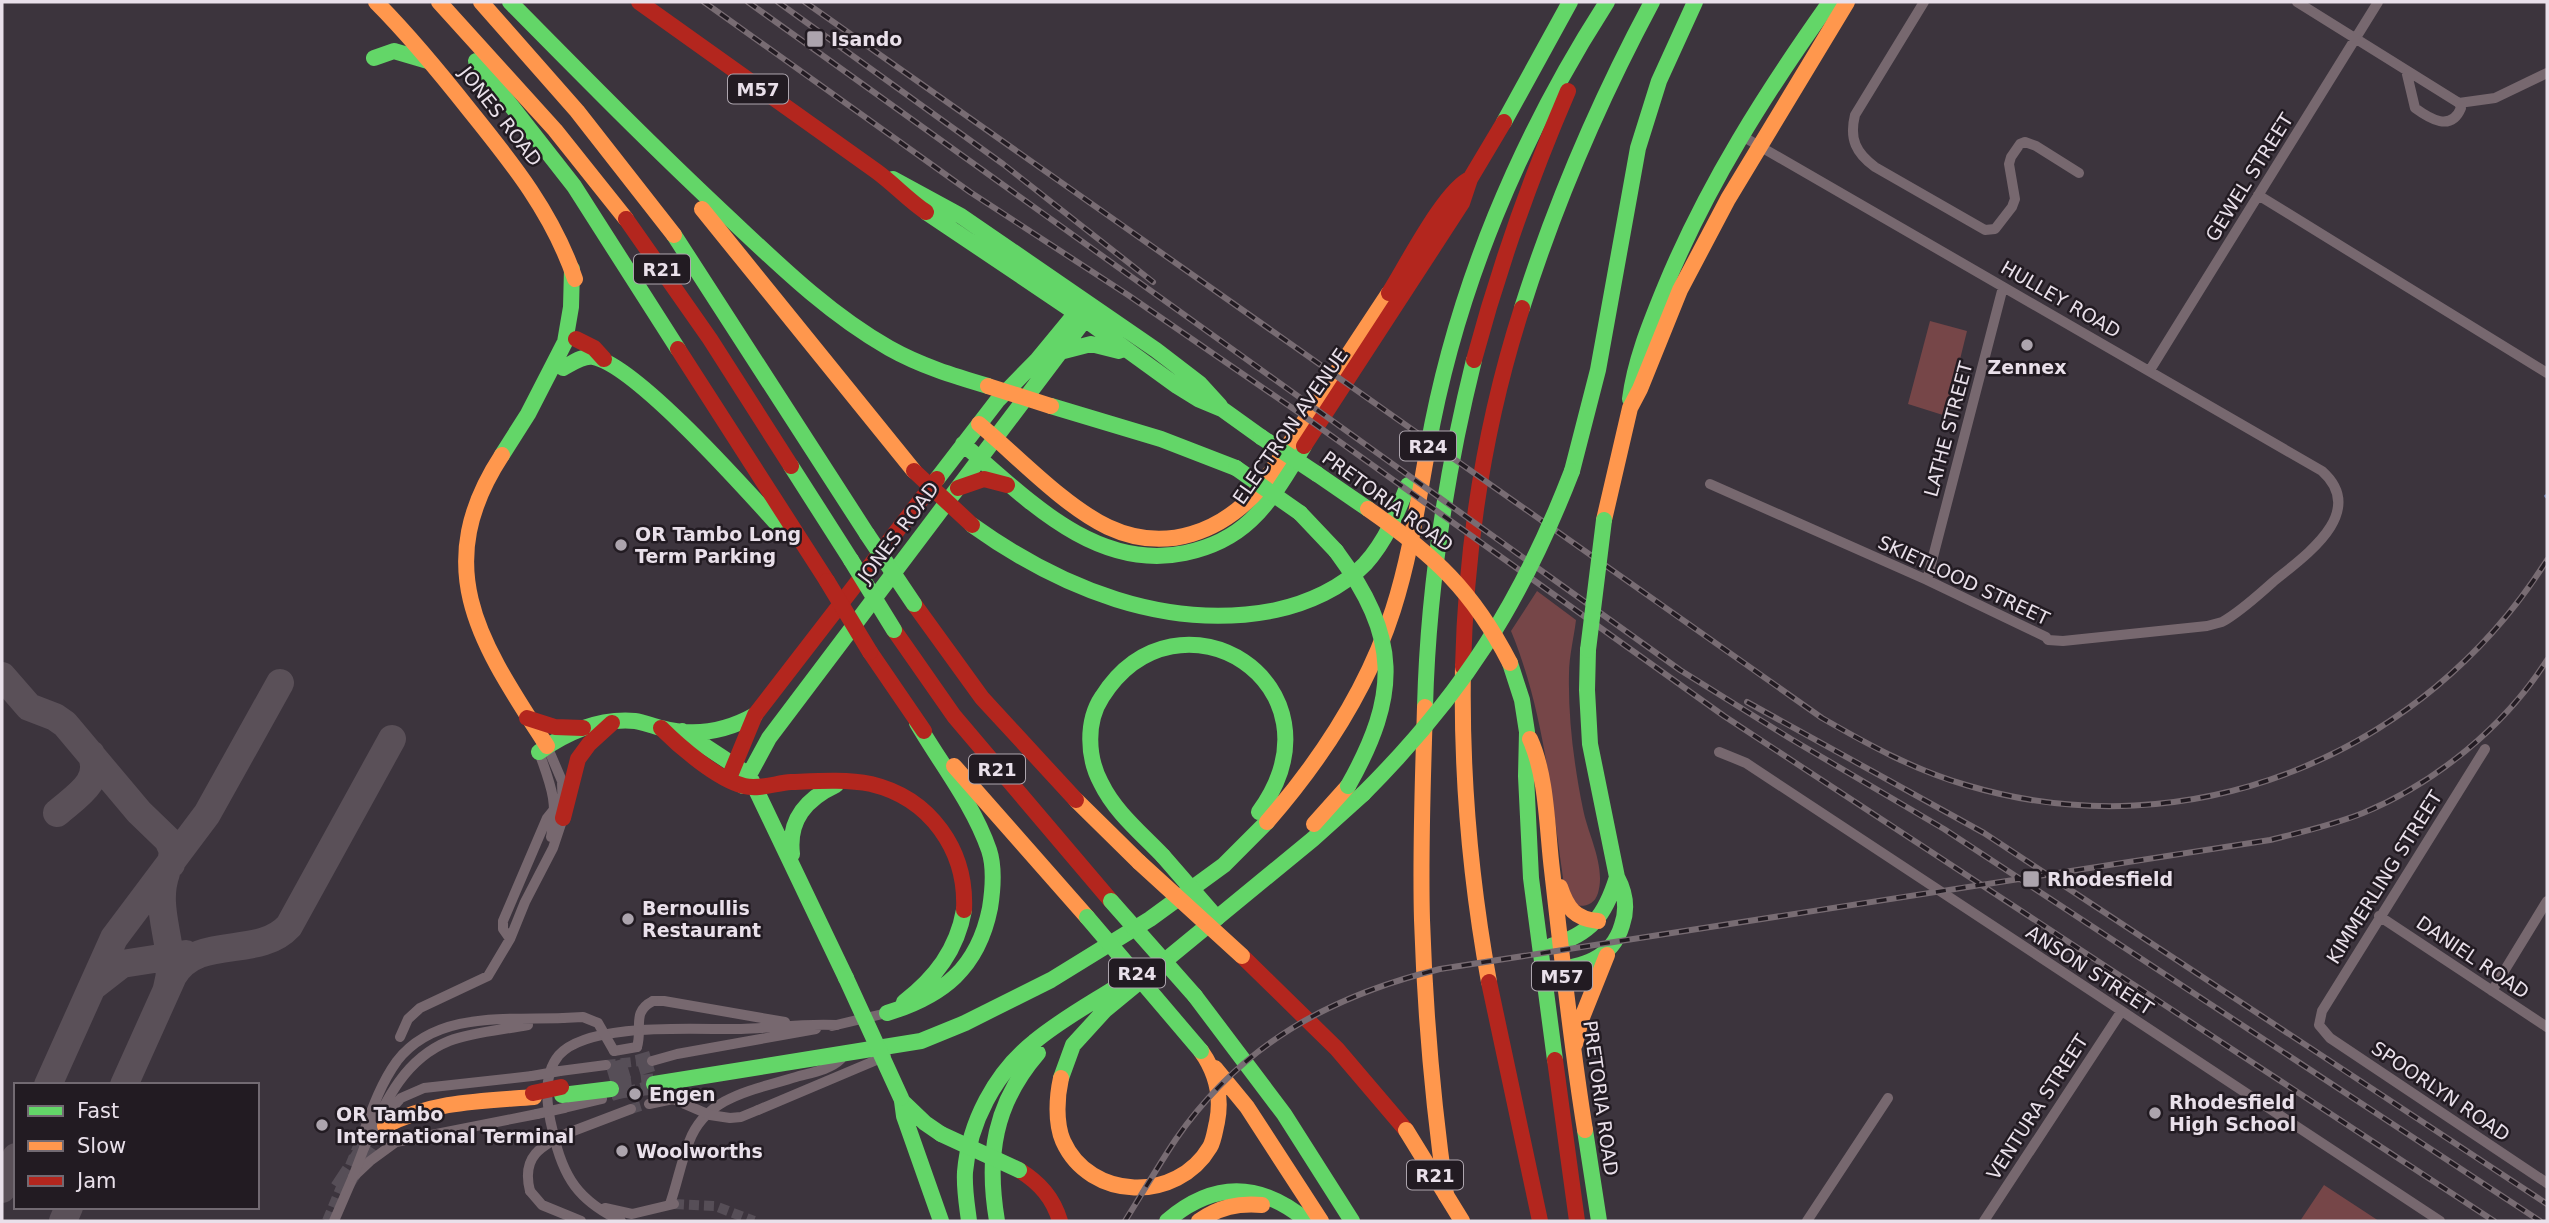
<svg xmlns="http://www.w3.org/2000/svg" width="2549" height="1223" font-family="'DejaVu Sans',sans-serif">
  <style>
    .green { fill: #764648 }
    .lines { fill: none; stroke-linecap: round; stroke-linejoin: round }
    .stream { stroke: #6377ac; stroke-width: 3.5 }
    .taxiway { stroke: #5a5058; stroke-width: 28 }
    .street-tunnel { stroke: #564e57; stroke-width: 10; stroke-dasharray: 10 5; stroke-linecap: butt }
    .highway-tunnel { stroke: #564e57; stroke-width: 21; stroke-dasharray: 21 10; stroke-linecap: butt }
    .street { stroke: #77686f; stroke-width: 10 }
    .fast { stroke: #63d668; stroke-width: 16 }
    .slow { stroke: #ff974d; stroke-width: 16 }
    .jam { stroke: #b3261e; stroke-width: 16 }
    .rail-casing { stroke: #786c73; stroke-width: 6 }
    .rail { stroke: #221b22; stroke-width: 3.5; stroke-dasharray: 10; stroke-linecap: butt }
    .street-bridge { stroke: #77686f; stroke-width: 10 }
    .fast-bridge { stroke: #63d668; stroke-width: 16 }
    .slow-bridge { stroke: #ff974d; stroke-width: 16 }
    .jam-bridge { stroke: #b3261e; stroke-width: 16 }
    .poi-dot { fill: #aca4ad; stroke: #221b22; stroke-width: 2.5 }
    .labels { text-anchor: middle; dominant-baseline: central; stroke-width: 5; stroke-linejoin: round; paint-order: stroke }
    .shield { fill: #221b22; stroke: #ada5ae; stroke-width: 2 }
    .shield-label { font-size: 18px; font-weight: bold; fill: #e9e0ea }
    .poi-label { font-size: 19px; font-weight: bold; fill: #e9e0ea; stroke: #221b22; text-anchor: start }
    .street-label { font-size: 19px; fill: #e9e0ea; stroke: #221b22 }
  </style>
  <rect width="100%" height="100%" fill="#3c343d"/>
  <!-- green -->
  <path class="green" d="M1930 321 1967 331 1946 416 1908 404Z
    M1537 591 1576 620C1574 637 1569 656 1569 674 1568 718 1574 765 1583 809 1588 835 1606 866 1598 893 1594 906 1584 907 1572 905L1565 892C1552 804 1545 713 1511 631Z
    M2324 1185 2379 1221H2300Z"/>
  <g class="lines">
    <!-- stream -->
    <path class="stream" d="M2546 496 2547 497"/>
    <!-- taxiway -->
    <path class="taxiway" d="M2 676 29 707 55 717 65 724 139 812 168 840 173 851 171 864
      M57 813C75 797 104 781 91 754
      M166 873C152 912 179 950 167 988
      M95 985 122 964 186 954
      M48 1085 114 938 207 814 280 683
      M124 1085 173 976C199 933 258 960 289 926L392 739
      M2 1189 16 1157
      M63 1221 69 1207"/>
    <!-- street-tunnel -->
    <path class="street-tunnel" d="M606 1065 649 1060
      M612 1096 654 1084
      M631 1109 644 1105
      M674 1204 715 1206 754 1221
      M327 1221 363 1134"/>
    <!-- highway-tunnel -->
    <path class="highway-tunnel" d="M608 1074 652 1061
      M611 1089 654 1084
      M340 1189 371 1142 385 1126"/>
    <!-- street -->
    <path class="street" d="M1924 2 1855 115C1849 139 1856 153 1875 167L1985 230 1995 229 2012 207 2015 199 2009 164 2011 157 2020 144 2025 142 2036 146 2079 173
      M2297 2 2459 103 2461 108C2451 132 2430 119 2415 108L2406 70
      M2459 103 2495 98 2547 73
      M2258 195 2547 373
      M2150 370 2378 2
      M1710 484 1927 580 2046 637 2048 640 2063 641 2207 626 2222 622C2240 612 2257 596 2273 582 2303 557 2369 513 2322 471L1742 136
      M1927 580 2003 287
      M2485 749 2322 1011 2319 1025 2330 1038 2547 1183
      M539 752C550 784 559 802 551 837
      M1719 752 1746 763 2440 1221
      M2379 916 2547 1027
      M510 939 503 929V921L547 818 555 808
      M2492 991 2547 901
      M653 1001H664L785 1022
      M832 1026 887 1013
      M400 1037 408 1019 420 1008 488 976 510 939 525 902 553 848 563 818 562 781 547 746
      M614 1051 637 1047
      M652 1061 677 1054 816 1029
      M560 1071 606 1065
      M564 1108 602 1099
      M758 1110 886 1056
      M385 1116 401 1098 424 1088 532 1076
      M568 1133 631 1109
      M363 1134C372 1109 381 1083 397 1061 436 1011 507 1020 563 1018
      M364 1148C384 1105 402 1060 449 1041 473 1032 502 1030 528 1025
      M530 1191 542 1205 581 1221
      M670 1204C677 1184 681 1162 689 1142 706 1096 754 1090 796 1077 810 1073 830 1070 841 1059
      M605 1208 632 1214 674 1204
      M334 1221 353 1177 370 1161 396 1142 537 1114
      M621 1221C579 1201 563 1178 553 1132 547 1109 542 1075 559 1055 589 1021 699 1030 741 1029 774 1028 805 1023 837 1025
      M1807 1221 1888 1098
      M1984 1221 2121 1012"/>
    <!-- fast -->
    <path class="fast" d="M510 2C582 75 654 148 729 218 779 265 829 314 889 348 921 366 954 376 988 386
      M374 58 394 51 428 61
      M476 61 574 186 678 349
      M1504 122 1570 2
      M893 179 961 216 1156 350 1199 383 1220 406
      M926 212 1079 315 1177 386 1198 399 1222 409 1261 437
      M674 235 867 534
      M1522 308C1556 201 1599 101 1652 2
      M1060 352 1091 344 1119 351
      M563 368C571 364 583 355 593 357 636 365 747 491 780 527
      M1630 399C1635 360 1650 324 1665 287 1707 185 1766 92 1830 2
      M1051 406 1161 439 1236 468
      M963 444C1025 497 1095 572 1185 553 1209 548 1233 537 1251 520 1273 499 1288 472 1304 446
      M1428 447C1456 289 1520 137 1607 2
      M502 455 528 414 565 342 571 307 572 269
      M791 466 851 560
      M1572 471 1598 370 1638 148 1659 81 1695 2
      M1317 474 1368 509
      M937 479 997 401 1037 360 1084 303
      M1300 513 1336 551
      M972 525C1060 588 1167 632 1276 610 1308 603 1342 588 1365 564 1386 541 1397 513 1408 485
      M1510 663 1522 700 1527 732 1526 776 1531 878 1555 1060
      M1425 707C1428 591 1446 473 1474 360
      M682 731 749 775 846 978
      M539 752C567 732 600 718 635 721 644 722 652 726 661 728 695 737 725 732 755 715
      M743 786 769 738 1092 310
      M792 854C788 820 806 799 836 785
      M1163 856C1141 833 1115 812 1101 783 1087 757 1086 721 1102 697 1178 577 1351 684 1259 812
      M1551 946C1591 934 1605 916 1617 877
      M1543 973C1577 967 1611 963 1622 925 1628 908 1625 892 1617 877L1590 744 1587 690 1588 650
      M1195 996 1284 1114 1352 1221
      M904 1002C935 978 957 950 964 910
      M887 1013C943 996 978 968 990 908 993 889 995 868 989 850 973 804 941 764 917 723
      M1061 1078 1073 1045 1105 1010 1313 839 1363 794
      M654 1084 921 1041 965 1023 1051 980 1150 919 1224 865 1267 822
      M562 1095 611 1089
      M902 1101 904 1116 941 1221
      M902 1101 925 1123 941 1134
      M1585 1130 1599 1221
      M969 1221C967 1205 964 1189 965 1172 969 1123 995 1073 1034 1042 1059 1021 1088 1005 1115 988
      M997 1221C986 1156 994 1104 1038 1053
      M1167 1221C1214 1181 1260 1182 1307 1221"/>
    <!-- slow -->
    <path class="slow" d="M376 2C410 36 441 74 471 112 513 164 553 214 575 279
      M439 2 555 130 626 219
      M481 2 577 111 674 235
      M702 209 914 471
      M979 424C1017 456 1064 506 1108 527 1166 554 1222 532 1261 487L1389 293
      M502 455C427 570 483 646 547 746
      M1604 520 1630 408 1640 389 1680 290 1728 199 1847 2
      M1463 667C1461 773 1470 878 1489 982
      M1425 707C1423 778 1420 849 1422 920 1425 1012 1433 1104 1446 1195
      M1530 739C1547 776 1547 830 1552 870 1562 957 1571 1044 1585 1130
      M954 766 1087 917
      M1076 800 1139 862
      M1267 822C1321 760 1368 688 1393 610 1410 557 1418 502 1428 447
      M1314 824 1348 786
      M1560 887C1567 908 1575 919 1598 921
      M1575 1044 1581 1020 1607 955
      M1215 1068 1247 1107 1321 1221
      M1061 1078C1057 1096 1055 1122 1063 1141 1090 1201 1177 1203 1210 1147 1214 1140 1215 1130 1217 1122 1222 1097 1216 1072 1201 1051
      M385 1126C432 1101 482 1101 534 1097
      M1199 1221C1219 1207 1238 1203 1262 1205"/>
    <!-- jam -->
    <path class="jam" d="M639 2C718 59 797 115 876 171 894 184 908 200 926 212
      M626 219 710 339 791 466
      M1389 293C1405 268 1446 188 1470 179
      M576 339 594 348 604 359
      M678 349 827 581
      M1474 360C1499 267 1530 179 1568 91
      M1304 446 1462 203 1470 179 1504 122
      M958 488 984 479 1007 485
      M914 604 982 698 1076 800
      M894 630 954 716 1111 901
      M870 652 924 731
      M1463 667C1466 546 1485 423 1522 308
      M527 718 555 727 583 728
      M661 728C680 747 717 779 744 786 759 790 776 783 791 782 817 781 846 779 871 784 930 798 967 850 964 910
      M729 778 755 715 937 479
      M563 818 578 759 589 744 612 723
      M1242 956 1337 1049 1406 1130
      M1489 982 1540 1221
      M1555 1060 1577 1221
      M1019 1170C1040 1183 1053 1198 1060 1221"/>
    <!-- rail casing -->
    <g class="rail-casing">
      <path id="rail" d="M704 2 970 192 1128 295 1298 412 1724 716 2494 1221
        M748 2 1680 670 1791 739 1944 829 2540 1221
        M778 2 1003 164 1153 282
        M805 2 1822 718C1869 745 1914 770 1966 785 2190 852 2424 755 2547 560
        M1747 702 1984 833 2547 1204
        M1125 1221C1142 1194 1158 1166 1176 1139 1242 1044 1330 996 1440 969L2270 840C2302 832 2333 825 2363 813 2436 783 2505 726 2547 660"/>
    </g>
    <!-- rail -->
    <use href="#rail" class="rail"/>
    <!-- street-bridge -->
    <path class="street-bridge" d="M563 1018 583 1017 598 1023 614 1051
      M637 1047C643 1028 631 1012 653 1001
      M532 1076 560 1071
      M649 1104 673 1099 710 1115 730 1118 741 1117 758 1110
      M537 1114 564 1108
      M353 1177 364 1148
      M530 1191C521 1156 541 1146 568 1133"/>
    <!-- fast-bridge -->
    <path class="fast-bridge" d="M1261 437 1317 474
      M1236 468 1300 513
      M867 534 914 604
      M1336 551C1400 637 1400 694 1348 786
      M851 560 894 630
      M1588 650 1604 520
      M1363 794C1463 694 1521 603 1572 471
      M1163 856 1217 918
      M1111 901 1195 996
      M1087 917 1201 1051
      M846 978 901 1098
      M941 1134 1019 1170"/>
    <!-- slow-bridge -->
    <path class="slow-bridge" d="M988 386 1051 406
      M1368 509C1434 555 1473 591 1510 663
      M1139 862 1242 956
      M1406 1130 1462 1221"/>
    <!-- jam-bridge -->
    <path class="jam-bridge" d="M914 471 972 525
      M827 581 870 652
      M533 1093 561 1087"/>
  </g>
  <!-- markers -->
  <g class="poi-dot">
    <rect x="806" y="30" width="18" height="18" rx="3.5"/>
    <circle cx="2027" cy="345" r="7"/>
    <circle cx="621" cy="545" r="7"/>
    <rect x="2022" y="870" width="18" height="18" rx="3.5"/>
    <circle cx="628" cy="919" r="7"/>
    <circle cx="635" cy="1094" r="7"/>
    <circle cx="2155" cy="1113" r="7"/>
    <circle cx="322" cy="1125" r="7"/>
    <circle cx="622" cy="1151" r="7"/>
  </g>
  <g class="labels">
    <!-- shield labels -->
    <g class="shield">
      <rect x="728" y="74.5" width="60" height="29" rx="5"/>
      <rect x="634" y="254.5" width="56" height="29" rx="5"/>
      <rect x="1400" y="431.5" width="56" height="29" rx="5"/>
      <rect x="969" y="754.5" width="56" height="29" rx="5"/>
      <rect x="1109" y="958.5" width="56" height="29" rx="5"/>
      <rect x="1532" y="961.5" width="60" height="29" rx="5"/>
      <rect x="1407" y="1160.5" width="56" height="29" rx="5"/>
    </g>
    <g class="shield-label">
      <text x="758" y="89">M57</text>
      <text x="662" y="269">R21</text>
      <text x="1428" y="446">R24</text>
      <text x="997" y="769">R21</text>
      <text x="1137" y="973">R24</text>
      <text x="1562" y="976">M57</text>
      <text x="1435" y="1175">R21</text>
    </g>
    <!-- poi labels -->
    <g class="poi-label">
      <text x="831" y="39">Isando</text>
      <text x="2027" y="367" text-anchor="middle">Zennex</text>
      <text x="635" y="534">OR Tambo Long<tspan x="635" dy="22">Term Parking</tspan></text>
      <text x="2047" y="879">Rhodesfield</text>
      <text x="642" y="908">Bernoullis<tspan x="642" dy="22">Restaurant</tspan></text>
      <text x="649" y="1094">Engen</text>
      <text x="2169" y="1102">Rhodesfield<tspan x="2169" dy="22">High School</tspan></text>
      <text x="336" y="1114">OR Tambo<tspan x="336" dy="22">International Terminal</tspan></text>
      <text x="636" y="1151">Woolworths</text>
    </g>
    <!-- street labels -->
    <g class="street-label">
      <text transform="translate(501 116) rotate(52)">JONES ROAD</text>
      <text transform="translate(2249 177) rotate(-58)">GEWEL STREET</text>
      <text transform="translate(2061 299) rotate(30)">HULLEY ROAD</text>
      <text transform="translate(1290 426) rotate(-55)">ELECTRON AVENUE</text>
      <text transform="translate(1948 429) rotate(-75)">LATHE STREET</text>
      <text transform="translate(1388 501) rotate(36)">PRETORIA ROAD</text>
      <text transform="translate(898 532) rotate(-53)">JONES ROAD</text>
      <text transform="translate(1964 580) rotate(25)">SKIETLOOD STREET</text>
      <text transform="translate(2384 877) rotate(-58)">KIMMERLING STREET</text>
      <text transform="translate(2473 957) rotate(34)">DANIEL ROAD</text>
      <text transform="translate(2090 970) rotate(33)">ANSON STREET</text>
      <text transform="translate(2441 1091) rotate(34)">SPOORLYN ROAD</text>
      <text transform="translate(1601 1098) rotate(82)">PRETORIA ROAD</text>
      <text transform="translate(2037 1107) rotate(-57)">VENTURA STREET</text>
    </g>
  </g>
  <!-- border -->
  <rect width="2549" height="1223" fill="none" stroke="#e9e0ea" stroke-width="7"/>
  <!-- legend -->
  <rect x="14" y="1083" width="245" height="126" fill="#221b22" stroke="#726a72" stroke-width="2"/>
  <rect x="28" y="1106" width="35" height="10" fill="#63d668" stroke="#726a72" stroke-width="2"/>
  <text x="77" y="1118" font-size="21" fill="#e9e0ea">Fast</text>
  <rect x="28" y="1141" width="35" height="10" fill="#ff974d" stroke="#726a72" stroke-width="2"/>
  <text x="77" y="1153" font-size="21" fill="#e9e0ea">Slow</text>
  <rect x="28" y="1176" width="35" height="10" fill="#b3261e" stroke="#726a72" stroke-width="2"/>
  <text x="77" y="1188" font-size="21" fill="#e9e0ea">Jam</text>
</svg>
